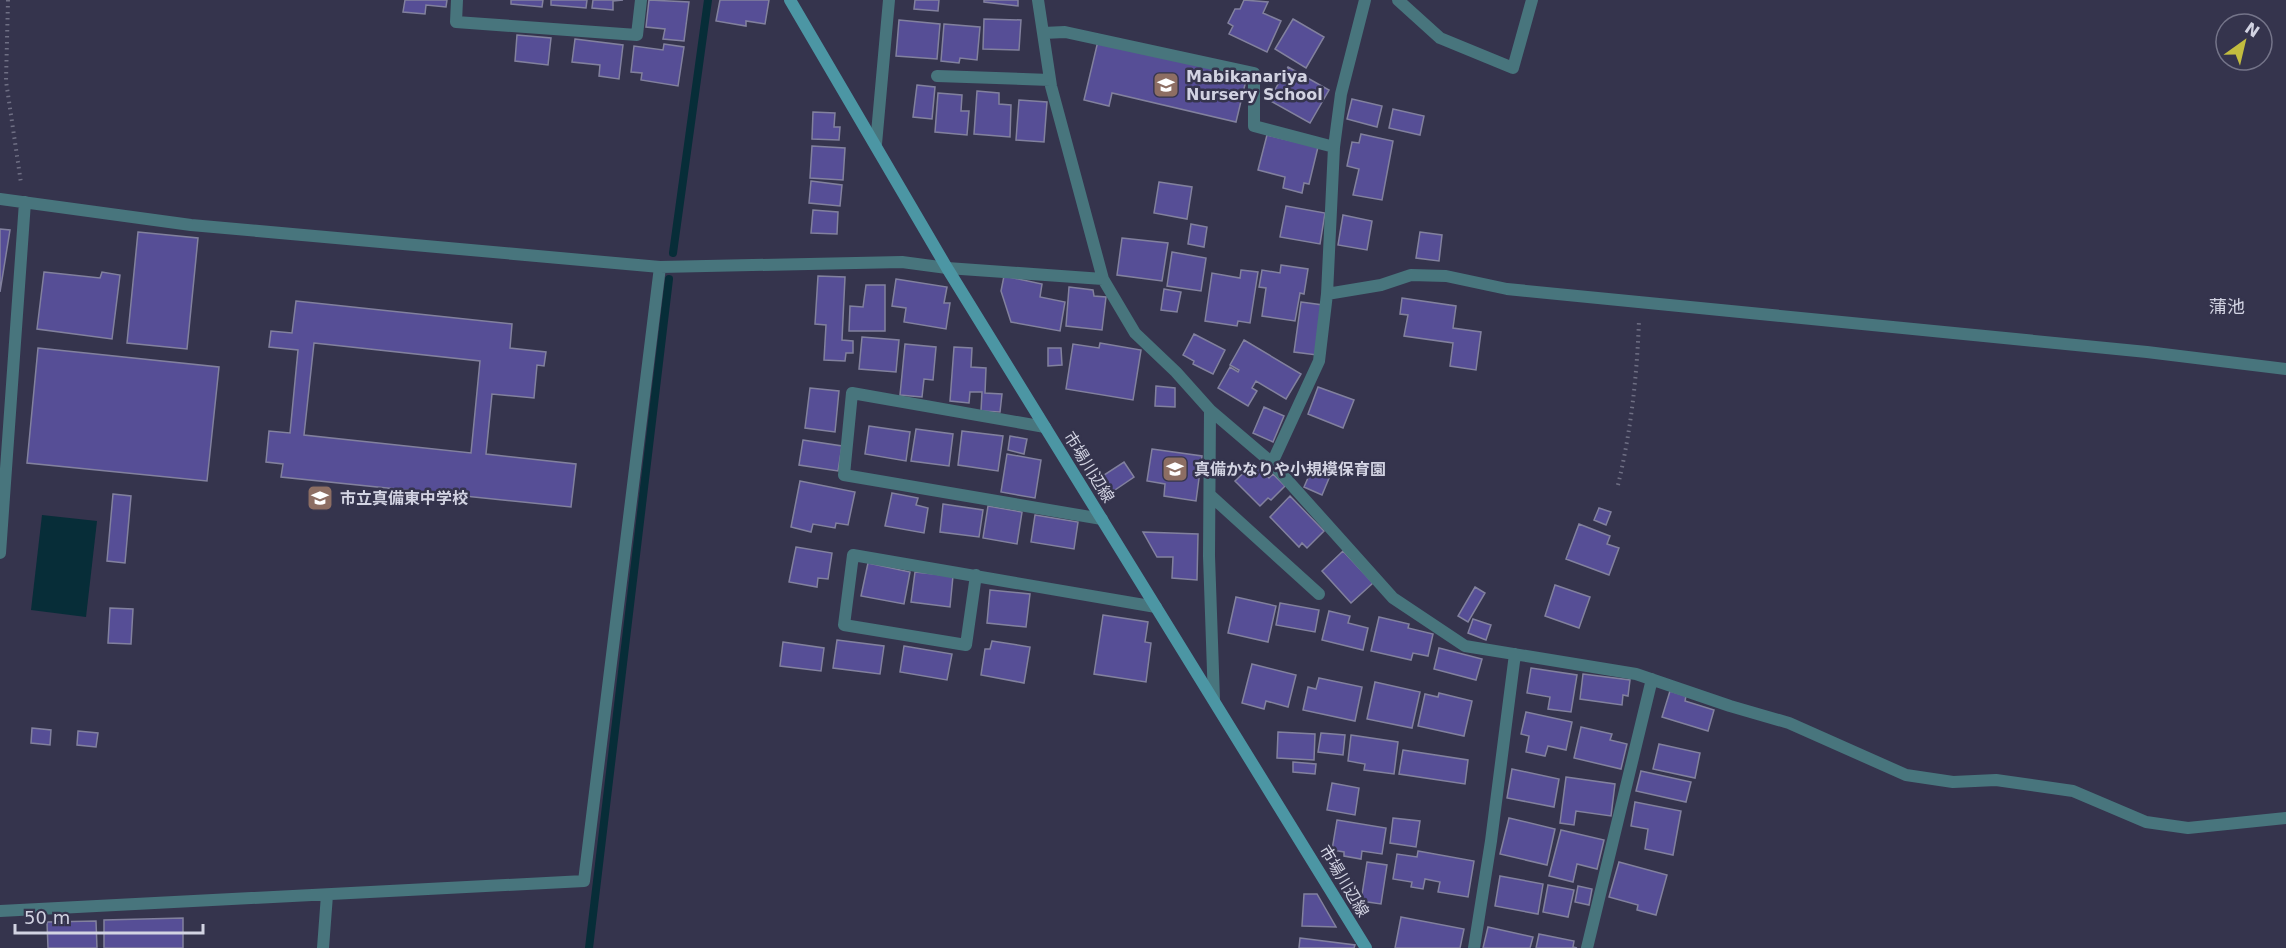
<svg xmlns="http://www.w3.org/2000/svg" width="2286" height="948" font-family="'DejaVu Sans','Noto Sans JP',sans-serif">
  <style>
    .water { fill: #072d38 }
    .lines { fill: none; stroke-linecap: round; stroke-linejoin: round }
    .stream { stroke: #072d38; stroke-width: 8 }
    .building { fill: #564e96; stroke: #82819e; stroke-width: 1.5; fill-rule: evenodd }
    .path { stroke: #6f6f84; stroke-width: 4; stroke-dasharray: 1.5 4.5; stroke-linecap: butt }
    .minor { stroke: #48757d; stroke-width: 12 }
    .secondary { stroke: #4c96a4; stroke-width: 12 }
    .labels { text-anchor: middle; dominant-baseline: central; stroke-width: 5; stroke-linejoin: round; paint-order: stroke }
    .poi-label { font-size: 16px; font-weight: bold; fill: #d2d3e2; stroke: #35344d; text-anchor: start }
    .street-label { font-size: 16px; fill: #d2d3e2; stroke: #35344d }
    .neighbourhood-label { font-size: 18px; fill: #d2d3e2; stroke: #35344d }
  </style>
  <rect width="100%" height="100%" fill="#35344d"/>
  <!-- water -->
  <path class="water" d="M42 515 97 521 86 617 31 610Z"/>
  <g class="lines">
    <!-- stream -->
    <path class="stream" d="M673 253 708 0
      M589 948 669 279"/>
  </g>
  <!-- building -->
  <path class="building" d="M405 0H447L446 7 426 5 425 14 403 12Z
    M511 0H543L542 7 511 4Z
    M551 0H587L586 8 551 5Z
    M593 0H623L613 1V10L592 8Z
    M649 0 689 2 684 41 663 39 665 29 646 27Z
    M720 0H769L765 24 746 21V26L716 21Z
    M915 0H939L938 11 914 9Z
    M984 0H1018V6L984 2Z
    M1244 0 1268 2 1263 13 1281 21 1267 52 1229 34 1233 26 1228 23 1235 9H1240Z
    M984 19 1021 20 1019 50 983 49Z
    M1293 19 1324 37 1306 68 1275 49Z
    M899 20 940 24 937 59 896 56Z
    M944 24 980 27 977 60 960 58 959 63 941 61Z
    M517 35 551 38 548 65 515 61Z
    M575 39 623 45 619 79 599 76 600 65 572 62Z
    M1098 41 1247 76 1236 122 1112 93 1109 106 1084 100Z
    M664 44 684 47 678 86 641 80 642 73 631 72 634 46 663 50Z
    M1288 67 1329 90 1310 123 1269 100Z
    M917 85 935 87 932 119 913 117Z
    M977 91 999 93V104L1011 105 1010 137 974 134Z
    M938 93 962 95 961 111H969L967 135 935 132Z
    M1352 99 1382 106 1377 127 1347 119Z
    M1019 100 1047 102 1044 142 1016 140Z
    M1393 109 1424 116 1420 135 1389 128Z
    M813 112 835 113 834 127H840L839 140 812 139Z
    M1361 134 1393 141 1382 200 1353 195 1359 169 1347 166 1352 142 1359 143Z
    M1267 135 1318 147 1309 184 1304 183 1302 193 1283 188 1285 177 1258 170Z
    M812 146 845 148 843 180 810 178Z
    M811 181 842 185 840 206 809 203Z
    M1159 182 1192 187 1187 219 1154 213Z
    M1286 206 1325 213 1320 244 1280 237Z
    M813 210 838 212 837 234 811 233Z
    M1343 215 1372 221 1367 250 1338 245Z
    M1191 224 1207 227 1204 247 1188 244Z
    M0 229 10 230 0 292Z
    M138 232 198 238 187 349 127 343Z
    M1420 232 1442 235 1439 261 1416 258Z
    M1122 238 1168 243 1162 281 1117 275Z
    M1172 252 1206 258 1201 291 1167 286Z
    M1281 265 1308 269 1304 294 1300 293 1295 321 1262 316 1266 288 1259 287 1262 270 1280 273Z
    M1241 270 1258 272 1250 323 1238 321 1237 326 1205 321 1212 273 1240 278Z
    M44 272 100 278 102 272 120 275 112 339 37 329Z
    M818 276 845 277 842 340 853 341V353H846L845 361 824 360 826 325 815 324Z
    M1004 276 1042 284 1040 297 1065 302 1060 331 1011 322 1001 291Z
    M896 279 947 287 944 303H950L946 329 904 322 906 308 892 306Z
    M866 285H885V331H849L850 306 863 307Z
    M1069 287 1093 290 1094 296 1106 297 1102 330 1066 326Z
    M1164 289 1181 292 1177 312 1161 310Z
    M1402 298 1456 306 1453 328 1481 332 1476 370 1450 366 1453 343 1404 336 1408 315 1400 314Z
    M296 301 512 324 510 348 546 352 544 366 537 365 534 398 492 394 486 454 576 464 571 507 281 477 283 464 266 462 269 431 290 433 298 350 269 347 271 331 292 333ZM314 343 480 361 471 453 304 435Z
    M1301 302 1323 305 1317 355 1294 352Z
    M1194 334 1225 350 1213 374 1193 364 1194 361 1183 355Z
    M862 337 899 340 896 372 859 369Z
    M1244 340 1301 374 1286 399 1256 381 1252 388 1257 391 1248 406 1218 388 1230 367 1238 372 1239 370 1230 365Z
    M1100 343 1141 350 1133 400 1066 389 1073 344 1099 348Z
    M905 344 936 347 933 380 924 379 922 397 900 395Z
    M954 347 972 348 971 367 986 368 985 393 1002 394 1000 412 981 411 982 392H970L969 403 950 401Z
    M38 348 219 367 207 481 27 463Z
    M1048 348H1061L1062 365 1048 366Z
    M1156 386 1175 388V407L1155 406Z
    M1318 387 1354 400 1343 428 1308 414Z
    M810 388 839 391 835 432 805 428Z
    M1264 407 1284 416 1273 442 1253 433Z
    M869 426 910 432 906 461 865 454Z
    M916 429 953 434 949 466 911 461Z
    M962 431 1003 436 998 471 958 465Z
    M1010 436 1027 439 1024 454 1008 450Z
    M803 440 842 446 838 471 799 465Z
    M1152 449 1202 456 1196 501 1164 496 1165 484 1147 481Z
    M1007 454 1041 460 1035 498 1001 492Z
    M1124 462 1134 477 1112 492 1104 475Z
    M1254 463 1269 478 1273 474 1285 486 1271 500 1268 498 1260 506 1235 481Z
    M1314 464 1332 471 1322 495 1304 487Z
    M800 481 855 492 848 525 836 523 835 528 813 524 811 532 791 527Z
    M892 493 918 498 916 505 928 508 924 533 885 526Z
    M113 494 131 496 125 563 107 561Z
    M1290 496 1324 531 1307 548 1302 543 1299 547 1270 517Z
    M943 504 983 510 979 537 940 532Z
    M988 506 1022 512 1017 544 983 538Z
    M1599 508 1611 512 1606 525 1594 520Z
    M1035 515 1078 522 1074 549 1031 542Z
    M1579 524 1610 536 1607 544 1619 548 1609 575 1566 559Z
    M1143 532 1198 534 1197 580 1172 578 1173 557H1157Z
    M796 547 832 553 828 579 818 578 817 587 789 582Z
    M1343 551 1373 583 1351 603 1322 571Z
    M868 563 910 572 904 604 861 596Z
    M915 572 953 576 950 607 911 602Z
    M1555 585 1590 597 1579 628 1545 616Z
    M1475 587 1485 593 1468 622 1458 616Z
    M990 590 1030 594 1026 627 987 623Z
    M1236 597 1276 606 1268 642 1228 633Z
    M1280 603 1319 610 1315 632 1276 625Z
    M110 608 133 609 131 644 108 643Z
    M1329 611 1350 616 1348 623 1368 628 1363 650 1322 640Z
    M1103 615 1148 622 1145 642 1151 643 1146 682 1094 674Z
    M1379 617 1409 624 1408 628 1433 634 1428 656 1413 653 1411 660 1371 651Z
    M1473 619 1491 625 1486 640 1468 633Z
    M837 640 884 646 880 674 833 668Z
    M992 641 1030 647 1024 683 981 675 985 649H990Z
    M783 642 824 648 821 671 780 666Z
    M904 646 952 654 947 680 900 672Z
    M1439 648 1482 659 1476 680 1434 669Z
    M1252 664 1296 675 1288 707 1266 701 1264 709 1242 703Z
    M1531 668 1577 675 1571 712 1548 709 1550 697 1527 693Z
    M1583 674 1630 680 1628 696 1623 695 1622 705 1580 699Z
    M1319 678 1362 687 1355 721 1303 710 1308 687 1316 689Z
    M1375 682 1420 692 1412 728 1367 719Z
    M1670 691 1686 696 1685 701 1714 710 1708 731 1662 717Z
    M1439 693 1472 701 1464 736 1418 726 1425 694 1438 697Z
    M1526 712 1572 722 1566 750 1548 746 1545 756 1526 752 1529 736 1521 734Z
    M1581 727 1612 734 1610 740 1627 744 1621 769 1574 758Z
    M32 728 51 730 50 745 31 743Z
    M78 731 98 733 96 747 77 745Z
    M1278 732 1315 734 1314 760 1277 758Z
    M1321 733 1345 735 1343 755 1318 752Z
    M1351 735 1398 742 1394 774 1364 770 1365 764 1348 761Z
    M1659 744 1700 753 1695 778 1653 769Z
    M1403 750 1468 760 1465 784 1399 774Z
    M1293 762 1316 764 1315 774 1293 772Z
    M1512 769 1559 779 1554 807 1507 798Z
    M1641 771 1691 782 1686 802 1636 791Z
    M1566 777 1615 784 1611 816 1576 811 1574 825 1560 823Z
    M1332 783 1359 788 1355 815 1327 810Z
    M1635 802 1681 811 1673 855 1645 849 1648 829 1631 826Z
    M1393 818 1420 821 1416 847 1390 843Z
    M1509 818 1555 829 1547 865 1500 854Z
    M1337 820 1386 828 1382 854 1362 851 1361 859 1344 856V852L1332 850Z
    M1561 830 1604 840 1597 869 1577 864 1573 882 1549 876Z
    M1418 851 1474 861 1468 897 1438 892 1440 882 1425 879 1423 889 1411 887 1412 882 1393 879 1397 854 1417 857Z
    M1367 862 1387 865 1381 904 1361 901Z
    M1619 862 1667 875 1656 915 1637 910 1638 905 1609 897Z
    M1500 876 1543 884 1538 914 1495 906Z
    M1548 885 1574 890 1568 917 1543 912Z
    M1578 886 1592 889 1589 905 1575 902Z
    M1304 894H1317L1336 927 1302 926Z
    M1401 917 1464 929 1460 948H1395Z
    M183 918V948H104V920Z
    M96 921 97 948H48L47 922Z
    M1488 927 1533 937 1530 948H1483Z
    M1539 934 1574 941 1573 947 1577 948H1536Z
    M1300 938 1355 945 1354 948H1299Z"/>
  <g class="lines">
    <!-- path -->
    <path class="path" d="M8 0 6 81 21 183
      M1618 485C1631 431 1637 376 1639 320"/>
    <!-- minor -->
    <path class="minor" d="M457 0 456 22 637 35 641 0
      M1038 0 1051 86 1103 279 1135 333 1176 372 1210 410 1272 463 1393 598 1465 646 1636 674 1730 706 1789 723 1906 775 1953 782 1996 780 2073 791 2146 822 2188 828 2286 818
      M1398 0 1440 38 1513 68 1532 0
      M1043 33 1065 32 1254 73V126L1334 147 1341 94 1365 0
      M937 76 1050 80
      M876 144 889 0
      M0 199 191 225 660 267 902 262 947 268 1103 279
      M1327 294 1381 285 1411 275 1446 276 1507 289 2147 352 2286 369
      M1210 410 1209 556 1214 700
      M1045 427 852 393 844 475 1102 519
      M1272 463 1319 361 1327 294 1334 147
      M1211 496 1319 594
      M0 553 25 202
      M976 575 966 645 844 625 853 555 1156 607
      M0 911 584 881 660 267
      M323 948 327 895
      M1474 948 1491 841 1515 654
      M1587 948 1652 679"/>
    <!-- secondary -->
    <path class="secondary" d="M790 0 947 268 1366 948"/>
  </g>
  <!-- icons -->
  <defs>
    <g id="school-square" transform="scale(1.35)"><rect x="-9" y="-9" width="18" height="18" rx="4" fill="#8d6e63" stroke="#35344d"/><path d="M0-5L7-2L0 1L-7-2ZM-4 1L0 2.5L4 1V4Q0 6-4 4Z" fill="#fff"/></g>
  </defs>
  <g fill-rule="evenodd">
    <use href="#school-square" x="1166" y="85"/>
    <use href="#school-square" x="1175" y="469"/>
    <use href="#school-square" x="320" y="498"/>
  </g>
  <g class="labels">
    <!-- poi labels -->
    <g class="poi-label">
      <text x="1186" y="76">Mabikanariya<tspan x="1186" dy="18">Nursery School</tspan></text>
      <text x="1194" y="469">真備かなりや小規模保育園</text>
      <text x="340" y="498">市立真備東中学校</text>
    </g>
    <!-- street labels -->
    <g class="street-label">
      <text transform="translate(1089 467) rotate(58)">市場川辺線</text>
      <text transform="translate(1344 881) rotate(59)">市場川辺線</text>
    </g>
    <!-- neighbourhood labels -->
    <g class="neighbourhood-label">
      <text x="2227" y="306">蒲池</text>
    </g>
  </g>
  <!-- north arrow -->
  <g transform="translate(2244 42) rotate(34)"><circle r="28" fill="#35344d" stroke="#747489" stroke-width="1.5"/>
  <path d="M0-4.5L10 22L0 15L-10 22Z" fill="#c3bd3f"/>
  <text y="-9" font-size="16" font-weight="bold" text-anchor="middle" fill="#d2d3e2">N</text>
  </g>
  <!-- scale -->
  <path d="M15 924v9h188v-9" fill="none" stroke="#d2d3e2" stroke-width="3"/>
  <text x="24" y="924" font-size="18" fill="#d2d3e2" stroke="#35344d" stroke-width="4.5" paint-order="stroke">50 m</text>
</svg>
